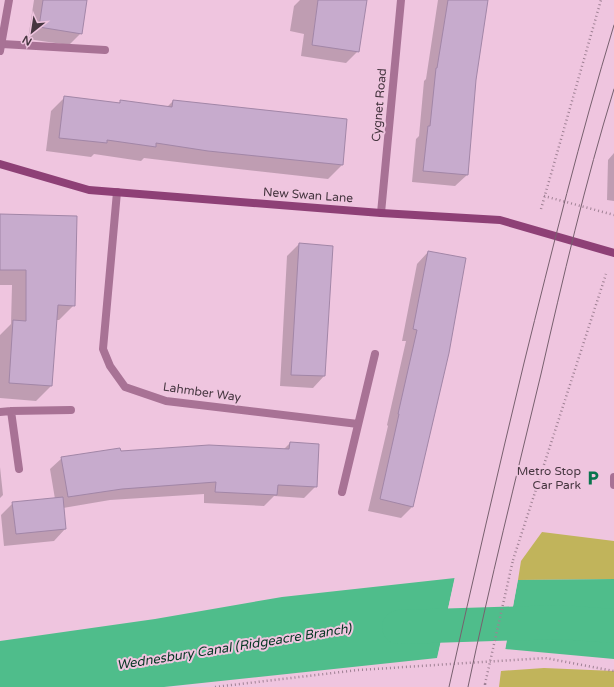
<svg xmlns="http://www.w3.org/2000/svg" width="614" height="687" font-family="'Varela Round',sans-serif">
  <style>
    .green { fill: #c1b45b }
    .water { fill: #4fbd8b }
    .pier { fill: #efc5df }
    .shadow { fill: #0003 }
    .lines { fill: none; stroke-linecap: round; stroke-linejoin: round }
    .canal { stroke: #4fbd8b; stroke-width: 34 }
    .building { fill: #c7abcd; stroke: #a286a7 }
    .path { stroke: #9f8194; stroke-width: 2.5; stroke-dasharray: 1 3; stroke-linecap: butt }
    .service { stroke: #a87295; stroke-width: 8 }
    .minor { stroke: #a87295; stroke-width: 8 }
    .secondary { stroke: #8e4076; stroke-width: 8 }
    .tram { stroke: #77606e; stroke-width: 1 }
    .path-bridge { stroke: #9f8194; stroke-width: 2.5; stroke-dasharray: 1 3; stroke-linecap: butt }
    .labels { text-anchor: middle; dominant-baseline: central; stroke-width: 4; stroke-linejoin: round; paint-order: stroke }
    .street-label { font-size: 12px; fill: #463640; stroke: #efc5df }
    .poi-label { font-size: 12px; fill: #463640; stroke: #efc5df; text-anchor: end }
    .water-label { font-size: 13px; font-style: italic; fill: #063723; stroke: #efc5df }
  </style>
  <rect width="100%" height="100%" fill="#efc5df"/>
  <!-- green -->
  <path class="green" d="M542 532 614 541V579L518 580 521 561Z
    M544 668 614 671V687H499L501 671Z"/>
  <!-- water -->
  <path class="water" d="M455 578 437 658 164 687H0V641L155 619 282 597Z
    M614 579V659L505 649 518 580Z"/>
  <!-- pier -->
  <path class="pier" d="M455 576 457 578 439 658 437 660Z
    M517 578H518L505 651 503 649 516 580Z"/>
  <!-- shadow -->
  <path class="shadow" d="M34 0H86L81 33 69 45 28 39Z
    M300 0H362L358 51 346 63 301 56 304 34 290 31 294 6Z
    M438 0H487L475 80 467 175 455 186 412 182 416 139 419 136 424 81 426 79Z
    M65 97 118 104 121 101 167 107 173 101 342 165 328 179 194 164 144 158 141 161 94 154 91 157 46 151 51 111Z
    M614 153V201L607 200 608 160Z
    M0 215 74 305 59 320H56L51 386 36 401 0 398V335L11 324 12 285H0Z
    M299 244 324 376 313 388 280 386 287 256Z
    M428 252 412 507 401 518 368 511 388 426 387 425 406 341H402L417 264Z
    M290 443 316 486 304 498 274 496 264 506 204 503V494L110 500 63 508 65 529 54 541 4 546 1 515 13 503 55 499 50 469 62 458 120 452 283 450Z
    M0 467 3 495 0 498Z"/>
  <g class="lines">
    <!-- canal -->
    <path class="canal" d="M399 627 561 622 614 626"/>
  </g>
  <!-- building -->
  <path class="building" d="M43 0H87L82 34 39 27Z
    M318 0H367L359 52 312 45Z
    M448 0H488L476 80 468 175 423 171 428 126H430L436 68H437Z
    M64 96 120 103V100L172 107 173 100 347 119 343 165 208 151 156 143V147L107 140V143L59 138Z
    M0 214 77 216 75 306 58 305 52 386 9 383 13 320 26 321V270H0Z
    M299 243 333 246 325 376 291 375Z
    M428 251 466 258 449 353 413 507 380 499 399 414H398L417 330 413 329Z
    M290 442 319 444 317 487 278 485 277 495 215 492 216 482 122 489 68 497 61 457 120 448 121 451 209 445 289 449Z
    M63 497 66 529 16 534 12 502Z"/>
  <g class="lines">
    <!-- path -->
    <path class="path" d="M544 196 614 215
      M541 209 601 0
      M513 560 606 274
      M485 684V687
      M215 687 358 670 545 658 614 671"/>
    <!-- service -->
    <path class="service" d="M2 44 105 50
      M614 477V485"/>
    <!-- minor -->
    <path class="minor" d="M0 51 9 0
      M117 192 103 349 110 366 125 387 166 401 358 424
      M381 213 401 0
      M0 412 11 411
      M19 469 11 411 71 410
      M342 492 375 354"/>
    <!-- secondary -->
    <path class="secondary" d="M0 164 89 190 381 213 500 220 614 253"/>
    <!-- tram -->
    <path class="tram" d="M449 687C473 579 498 471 524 363 552 250 580 137 614 25
      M468 687C490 582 516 478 541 374 563 278 585 183 614 89"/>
    <!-- path-bridge -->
    <path class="path-bridge" d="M485 684 513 560"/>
  </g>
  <!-- icons -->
  <defs>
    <g id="parking-bare" transform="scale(1.2)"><path d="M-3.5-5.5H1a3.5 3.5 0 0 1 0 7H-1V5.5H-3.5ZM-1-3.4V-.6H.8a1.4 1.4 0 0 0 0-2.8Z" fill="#08744d" stroke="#efc5df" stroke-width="2.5" paint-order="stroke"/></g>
  </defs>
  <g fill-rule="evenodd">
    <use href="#parking-bare" x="593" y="478"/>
  </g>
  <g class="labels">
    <!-- street labels -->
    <g class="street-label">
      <text transform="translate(379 105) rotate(-85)">Cygnet Road</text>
      <text transform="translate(308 195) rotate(4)">New Swan Lane</text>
      <text transform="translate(202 392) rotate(8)">Lahmber Way</text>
    </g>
    <!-- poi labels -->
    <g class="poi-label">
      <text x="581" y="471">Metro Stop<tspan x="581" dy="14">Car Park</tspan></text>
    </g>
    <!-- water labels -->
    <g class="water-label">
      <text transform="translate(234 647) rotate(-9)">Wednesbury Canal (Ridgeacre Branch)</text>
    </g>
  </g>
  <!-- north arrow -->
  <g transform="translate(32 32) rotate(210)" stroke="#efc5df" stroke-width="3" paint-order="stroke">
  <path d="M0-3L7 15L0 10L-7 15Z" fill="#463640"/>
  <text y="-6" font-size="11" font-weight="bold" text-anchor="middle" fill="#463640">N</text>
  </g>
</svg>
